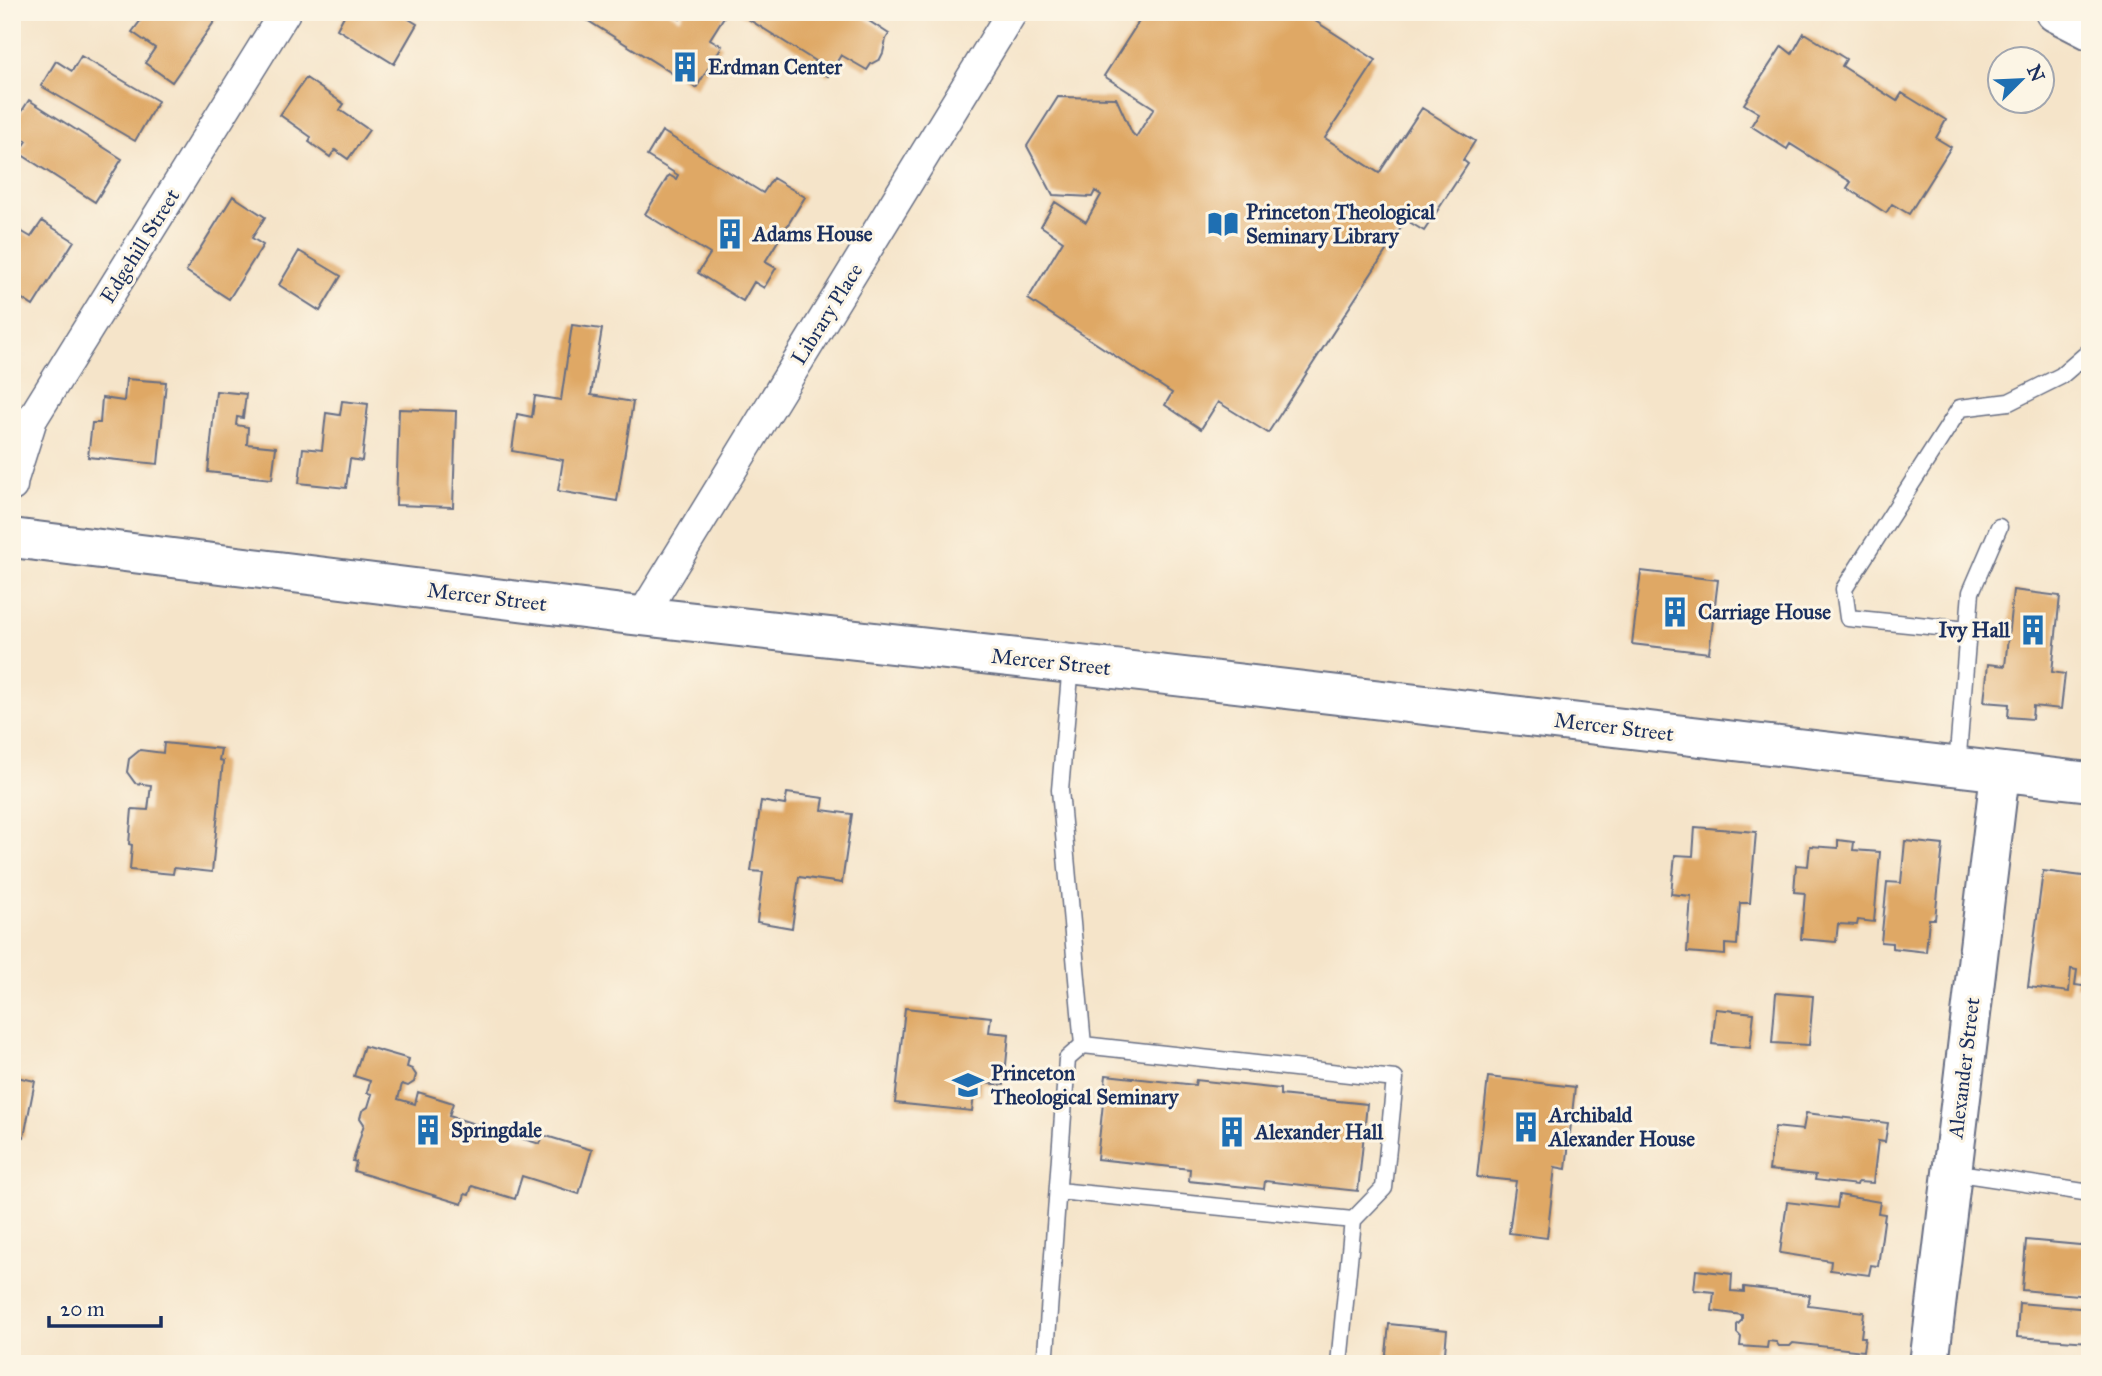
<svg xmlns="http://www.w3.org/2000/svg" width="2102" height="1376" font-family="'IM FELL Great Primer',serif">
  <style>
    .building { fill: #dfa865 }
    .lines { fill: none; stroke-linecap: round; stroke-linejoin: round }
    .service-casing { stroke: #676e83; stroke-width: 19 }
    .minor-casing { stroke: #676e83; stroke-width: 33 }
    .secondary-casing { stroke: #676e83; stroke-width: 42 }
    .trunk-casing { stroke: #676e83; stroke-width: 42 }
    .service { stroke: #fff; stroke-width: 16 }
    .minor { stroke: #fff; stroke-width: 30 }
    .secondary { stroke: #fff; stroke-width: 38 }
    .trunk { stroke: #fff; stroke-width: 38 }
    .labels { text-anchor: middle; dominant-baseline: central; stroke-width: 6; stroke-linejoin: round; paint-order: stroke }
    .poi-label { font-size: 21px; font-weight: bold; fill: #1b2f5e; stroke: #fcf5e5; text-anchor: start }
    .street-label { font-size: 21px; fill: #1b2f5e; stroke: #fcf5e5 }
  </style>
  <rect width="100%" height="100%" fill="#fcf5e5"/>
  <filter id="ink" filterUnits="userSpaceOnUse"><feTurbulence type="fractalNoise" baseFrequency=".0143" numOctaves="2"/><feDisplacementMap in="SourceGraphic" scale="14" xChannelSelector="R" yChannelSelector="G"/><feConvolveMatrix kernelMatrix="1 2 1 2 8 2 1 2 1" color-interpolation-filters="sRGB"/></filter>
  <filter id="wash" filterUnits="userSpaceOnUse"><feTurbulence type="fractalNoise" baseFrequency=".00686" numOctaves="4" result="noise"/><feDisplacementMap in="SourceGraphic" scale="28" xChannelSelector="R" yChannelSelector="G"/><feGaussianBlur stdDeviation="1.57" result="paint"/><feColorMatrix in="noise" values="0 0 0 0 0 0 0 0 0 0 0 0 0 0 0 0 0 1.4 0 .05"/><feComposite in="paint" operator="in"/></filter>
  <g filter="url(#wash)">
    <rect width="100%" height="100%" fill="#f5e4c9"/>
    <g id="blocks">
      <!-- building -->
      <path class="building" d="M147 12H221L172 82 145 63 155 48 132 32Z
        M346 12H397L417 24 394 64 337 29Z
        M574 12H668L680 19 684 12H727L710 39 722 46 696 88Z
        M737 12H851L850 15 853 17 855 12 889 34 886 39 883 53 880 59 871 64 867 70 841 55 828 76 812 66 815 61Z
        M1145 12H1301L1376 60 1325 138 1379 173 1422 108 1475 141 1463 160 1468 164 1424 231 1406 220 1268 433 1218 402 1201 429 1165 405 1172 393 1028 299 1063 241 1041 226 1055 202 1086 222 1101 195 1095 191 1092 197 1053 195 1027 146 1058 97 1116 98 1132 133 1136 137 1154 108 1104 76Z
        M1804 33 1846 59 1842 66 1897 101 1902 93 1946 120 1936 138 1951 147 1909 214 1892 204 1886 213 1847 188 1851 182 1790 144 1787 149 1751 126 1759 113 1744 104 1782 46 1792 54Z
        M81 56 158 101 135 141 41 86 56 61 72 71Z
        M306 78 344 104 340 110 369 130 348 159 335 150 330 157 309 142 311 137 280 115Z
        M29 100 122 159 95 202 19 153 27 141 12 132V126Z
        M662 131 763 193 773 178 805 197 765 262 776 268 764 288 754 282 743 301 698 273 710 254 645 214 669 175 676 179 678 175 647 156Z
        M233 196 265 217 252 238 263 245 229 299 186 271Z
        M42 221 74 241 33 306 12 292V226L31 237Z
        M299 251 341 276 320 311 279 285Z
        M572 325 602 329 591 395 633 402 617 501 558 491 563 460 512 451 517 414 532 417 535 396 561 400Z
        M126 379 166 382 158 464 88 457 92 423H100L102 398 124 401Z
        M216 391 246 394 243 418 237 417 236 425 248 427 247 444 276 447 272 479 208 472Z
        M342 401 368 404 362 461 350 459 346 488 299 483 303 448 322 450 326 413 340 415Z
        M399 409 456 411 453 507 396 505Z
        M1641 571 1718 580 1709 653 1632 644Z
        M2013 590 2060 596 2052 672 2065 674 2061 709 2033 706 2032 719 2008 717 2009 704 1984 702 1988 664 2005 666Z
        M164 743 221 749 219 760 223 761 212 872 174 868 173 874 130 870 132 845 129 844 132 809 148 810 151 785 135 783 127 772 129 759 140 750 163 753Z
        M787 793 824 798 822 810 852 814 842 883 799 877 792 928 757 922 763 872 751 871 761 801 785 805Z
        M1695 827 1756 832 1750 903H1740L1737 945 1725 944V955L1687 952 1691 896 1671 894 1675 855 1693 856Z
        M1838 840 1854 842 1853 850 1880 852 1874 922 1858 920 1857 925 1838 924 1836 942 1801 939 1805 893 1794 892 1796 865 1808 866 1810 846 1838 848Z
        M1905 841 1943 845 1935 919H1929L1926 952 1892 948V943L1881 942 1887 882 1901 883Z
        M2043 871 2090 877V987L2075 985 2077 970 2071 969 2069 992 2028 987Z
        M1776 993 1813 996 1809 1045 1772 1043Z
        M905 1008 991 1017 989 1032 1009 1034 1004 1085 983 1083 982 1096 974 1095 972 1111 895 1103Z
        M1716 1009 1754 1013 1750 1048 1712 1044Z
        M364 1046 409 1059 407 1067 412 1069 416 1075 414 1082 408 1086 402 1084 398 1099 415 1104 418 1092 453 1103 449 1116 540 1144 543 1135 592 1150 579 1194 522 1176 515 1199 472 1186 469 1195 465 1194 462 1204 354 1171 356 1162 353 1161 364 1124 360 1118 362 1111 368 1107 372 1094 367 1093 370 1081 354 1076Z
        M1106 1075 1195 1085 1196 1080 1280 1089V1095L1367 1104 1358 1191 1265 1181 1264 1189 1189 1181 1190 1169 1097 1159Z
        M12 1076 35 1081 24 1137 12 1134Z
        M1488 1077 1575 1087 1566 1169 1555 1167 1547 1238 1509 1233 1516 1181 1477 1177Z
        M1806 1113 1888 1123 1885 1142 1878 1141 1873 1183 1858 1182 1857 1185 1815 1180 1816 1175 1769 1170 1775 1127 1803 1130Z
        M1839 1195 1880 1202 1878 1213 1885 1214 1878 1266 1871 1265 1869 1275 1830 1270 1831 1261 1780 1253 1787 1202 1837 1208Z
        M2026 1240 2090 1246V1296L2022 1290Z
        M1696 1270 1732 1274 1731 1291 1744 1292V1287L1810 1295 1808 1305 1864 1312 1861 1337H1865L1863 1351 1793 1343 1790 1346H1779L1776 1342 1768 1341 1767 1348 1740 1346 1741 1337 1737 1333V1325L1742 1320V1315L1712 1311 1714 1292 1694 1290Z
        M2019 1303 2090 1309V1342L2017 1337Z
        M1389 1324 1447 1330 1444 1364H1385Z"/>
    </g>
  </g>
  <g filter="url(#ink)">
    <use href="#blocks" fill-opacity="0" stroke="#676e83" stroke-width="2"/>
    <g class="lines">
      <!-- service casing -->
      <g class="service-casing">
        <path id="service" d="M1968 630 1848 618 1844 589 1960 408 2009 402 2061 376 2090 351
          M1071 664 1060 790 1083 1045
          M1957 767 1971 592 1999 527
          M1952 1172 2090 1193
          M1058 1191 1353 1220
          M1042 1364 1046 1353 1067 1059 1083 1045 1395 1079 1384 1188 1353 1220 1339 1364"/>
      </g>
      <!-- minor casing -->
      <g class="minor-casing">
        <path id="minor" d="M12 486 13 479 32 419 285 12
          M642 616 1012 12"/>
      </g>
      <!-- secondary casing -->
      <g class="secondary-casing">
        <path id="secondary" d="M12 538 623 614 1071 664 2090 782
          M1929 1364 2000 773"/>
      </g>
      <!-- trunk casing -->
      <g class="trunk-casing">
        <path id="trunk" d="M2055 12 2090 30"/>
      </g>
      <!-- service -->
      <use href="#service" class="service"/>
      <!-- minor -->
      <use href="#minor" class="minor"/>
      <!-- secondary -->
      <use href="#secondary" class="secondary"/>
      <!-- trunk -->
      <use href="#trunk" class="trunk"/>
    </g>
  </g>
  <!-- icons -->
  <defs>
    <g id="building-bare" transform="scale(2.415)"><path d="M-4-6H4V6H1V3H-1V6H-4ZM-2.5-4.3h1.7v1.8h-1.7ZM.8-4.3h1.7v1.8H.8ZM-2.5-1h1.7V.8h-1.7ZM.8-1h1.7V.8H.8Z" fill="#1f6fb2" stroke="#fcf5e5" stroke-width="2.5" paint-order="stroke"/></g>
    <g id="library-bare" transform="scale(2.415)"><path d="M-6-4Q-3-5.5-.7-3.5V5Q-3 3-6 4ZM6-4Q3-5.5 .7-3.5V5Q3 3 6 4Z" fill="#1f6fb2" stroke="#fcf5e5" stroke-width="2.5" paint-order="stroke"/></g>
    <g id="university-bare" transform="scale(2.415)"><path d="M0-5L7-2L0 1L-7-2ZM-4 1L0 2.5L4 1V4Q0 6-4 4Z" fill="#1f6fb2" stroke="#fcf5e5" stroke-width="2.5" paint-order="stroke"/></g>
  </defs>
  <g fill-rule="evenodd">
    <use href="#building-bare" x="685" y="67"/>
    <use href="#library-bare" x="1223" y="224"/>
    <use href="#building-bare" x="730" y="234"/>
    <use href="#building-bare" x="1675" y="612"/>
    <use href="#building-bare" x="2033" y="630"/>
    <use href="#university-bare" x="968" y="1085"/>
    <use href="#building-bare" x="1526" y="1127"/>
    <use href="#building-bare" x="428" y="1130"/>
    <use href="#building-bare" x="1232" y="1132"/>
  </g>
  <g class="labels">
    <!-- poi labels -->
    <g class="poi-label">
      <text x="708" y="67">Erdman Center</text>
      <text x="1246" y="212">Princeton Theological<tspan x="1246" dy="24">Seminary Library</tspan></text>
      <text x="753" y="234">Adams House</text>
      <text x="1698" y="612">Carriage House</text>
      <text x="2010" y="630" text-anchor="end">Ivy Hall</text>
      <text x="991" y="1073">Princeton<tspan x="991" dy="24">Theological Seminary</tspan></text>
      <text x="1549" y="1115">Archibald<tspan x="1549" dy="24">Alexander House</tspan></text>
      <text x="451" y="1130">Springdale</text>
      <text x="1255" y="1132">Alexander Hall</text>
    </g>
    <!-- street labels -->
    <g class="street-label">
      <text transform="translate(140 246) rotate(-58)">Edgehill Street</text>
      <text transform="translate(827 314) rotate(-58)">Library Place</text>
      <text transform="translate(487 597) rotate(7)">Mercer Street</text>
      <text transform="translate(1051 662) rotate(6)">Mercer Street</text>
      <text transform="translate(1614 727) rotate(7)">Mercer Street</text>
      <text transform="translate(1964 1068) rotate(-83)">Alexander Street</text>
    </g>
  </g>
  <!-- margin -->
  <rect width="2102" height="1376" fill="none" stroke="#fcf5e5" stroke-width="42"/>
  <!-- north arrow -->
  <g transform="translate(2021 80) rotate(66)"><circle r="33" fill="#fcf5e5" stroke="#a2a6af" stroke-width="2"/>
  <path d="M0-5L12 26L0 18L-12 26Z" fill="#1f6fb2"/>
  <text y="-10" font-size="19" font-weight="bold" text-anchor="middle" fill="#1b2f5e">N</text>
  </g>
  <!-- scale -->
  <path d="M49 1316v10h112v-10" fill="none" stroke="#1b2f5e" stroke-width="3.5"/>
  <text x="60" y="1316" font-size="21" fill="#1b2f5e" stroke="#fcf5e5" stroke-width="5" paint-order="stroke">20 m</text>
</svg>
